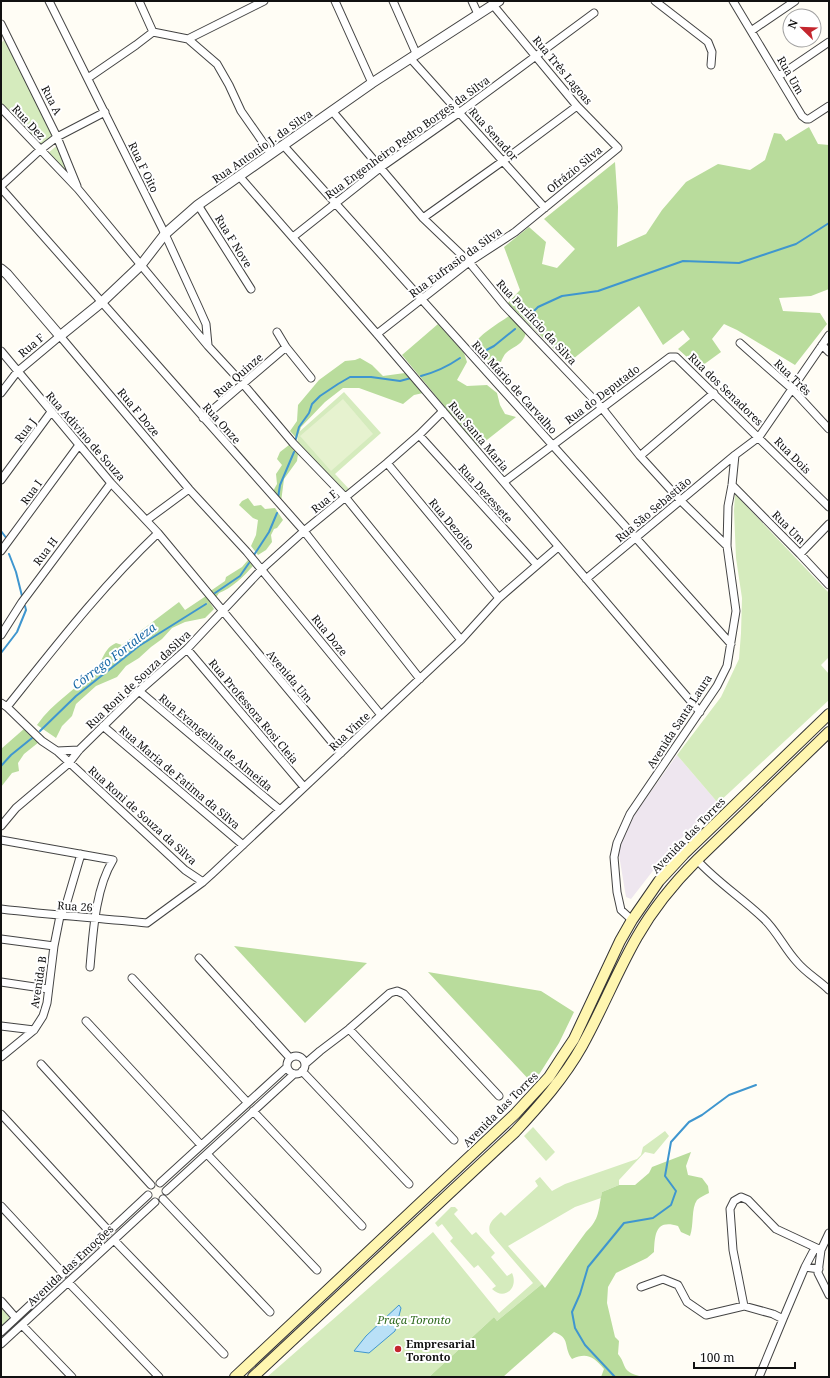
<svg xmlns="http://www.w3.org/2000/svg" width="830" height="1378" font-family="'Noto Serif',serif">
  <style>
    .industrial { fill: #eee6ef }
    .green { fill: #d5ebbd }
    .forest { fill: #b9dc9c }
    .pitch { fill: #e6f2cf }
    .water { fill: #b9e0f7; stroke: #3f96cf }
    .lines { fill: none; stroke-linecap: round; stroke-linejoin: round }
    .stream { stroke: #3f96cf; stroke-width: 2 }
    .minor-casing { stroke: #444; stroke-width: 9 }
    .tertiary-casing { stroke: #444; stroke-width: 11 }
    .secondary-casing { stroke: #333; stroke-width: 12 }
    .minor { stroke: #fff; stroke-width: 7 }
    .tertiary { stroke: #fff; stroke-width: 9 }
    .secondary { stroke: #fff6b0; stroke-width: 10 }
    .poi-dot { fill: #c4262e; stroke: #fff; stroke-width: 1.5 }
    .labels { text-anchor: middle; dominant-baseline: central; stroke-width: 4; stroke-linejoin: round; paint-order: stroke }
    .street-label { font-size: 11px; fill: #111; stroke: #fff }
    .park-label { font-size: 11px; font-style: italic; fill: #2f6b1f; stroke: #fff }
    .poi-label { font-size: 11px; font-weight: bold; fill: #111; stroke: #fff; text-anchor: start }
    .water-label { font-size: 12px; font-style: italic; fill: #1768a6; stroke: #fff }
  </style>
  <rect width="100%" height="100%" fill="#fffdf5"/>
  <!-- industrial -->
  <path class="industrial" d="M677 755 718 803 669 850 631 899 626 897 618 849 635 814Z"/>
  <!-- green -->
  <path class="green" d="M5 39 53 135 40 146 1 103V43Z
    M59 144 75 186 48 153Z
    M344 392 381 433 335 474 350 490 347 493 341 490 297 442 299 432Z
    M735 494 829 593V657L821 665 829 674V700L718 803 677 755 721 697 739 659 741 633 742 598 736 558 734 511Z
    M533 1127 555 1152 546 1161 524 1136Z
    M665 1131 669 1136 654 1154 645 1152 619 1180V1185L602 1192 601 1198 575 1207 508 1246 542 1284 497 1321 494 1317 429 1377H267L433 1232 499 1313 533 1283 490 1233C487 1223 494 1219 501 1212L505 1216 538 1186 535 1181 540 1177 552 1191 565 1184 637 1159 641 1155 643 1147Z
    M451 1207H455L458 1210 454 1214 472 1235 476 1232 495 1253 491 1257 507 1276 512 1273C519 1288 504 1301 492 1289L496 1286 478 1265 474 1268 450 1241 453 1238 442 1224 438 1227 435 1223Z
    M1 1304 10 1314 8 1322 1 1328Z"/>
  <!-- forest -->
  <path class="forest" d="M809 127 818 144 829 145V289L811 296 779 298 783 311 820 313 827 324 795 365 737 330 724 324 712 339 721 352 699 368 678 349 690 339 683 330 663 345 639 306 568 363 508 303 520 290 504 247 529 227 546 242 542 264 557 268 575 249 544 219 615 162 618 207 617 247 646 234 662 210 686 182 718 164 750 170 765 160 774 133 781 134 786 141Z
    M509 316 526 333C522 346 515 345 506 353 504 355 502 359 501 362L484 359 472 348C479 334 496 325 509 316Z
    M438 324 464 353 467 362 457 380 467 386 487 385 497 393 500 405 505 414 516 417 478 447 402 355Z
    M360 358 372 365 383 376 405 373 423 393 414 395 403 404 359 388H343L325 402 301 427 297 439 290 431 297 421 298 405 319 380 345 361 355 360Z
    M289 445 298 454 297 461 284 479 281 502 272 493 277 484 276 474 282 465 277 459 280 452Z
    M248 498 254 506 261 505 265 509 275 508 283 520 277 528 274 529 271 535 272 542 266 550 258 555 251 546 256 535 258 520 253 518 239 505 242 501Z
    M248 560 253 566C244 576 231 589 219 593L215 599 209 592 225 581 226 577 242 567Z
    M206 596 214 609 205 618 185 622 172 628 162 639 151 647 139 658 126 666 117 677 96 686 76 704 72 716 62 726 56 738 37 725C53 702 77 689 95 669 104 660 103 649 116 643L122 645 179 602 185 610Z
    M25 728 39 742 24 754 18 763 19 771 12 773 1 787V749Z
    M234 946 367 963 305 1023Z
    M428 972 541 991 574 1012 559 1043 533 1084Z
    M691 1152 686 1166 688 1175 702 1178 708 1186 709 1193C705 1195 700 1197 697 1200 691 1208 694 1225 690 1236L681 1232 678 1226C655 1219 655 1235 654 1252L647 1258 616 1273 608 1287 607 1303 615 1337 619 1341 618 1354C623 1360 623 1364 626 1369 630 1374 638 1376 644 1377H601L604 1369C594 1357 587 1352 572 1359 563 1347 571 1338 554 1332L503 1377H429L494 1317 497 1321 542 1284 545 1288 586 1232C600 1219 598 1210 602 1192L619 1185H635L649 1173 652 1167Z"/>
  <!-- pitch -->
  <path class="pitch" d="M343 399 373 434 331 471 300 436Z"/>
  <!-- water -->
  <path class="water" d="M399 1305 401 1308 395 1331 369 1353 354 1351 366 1336Z"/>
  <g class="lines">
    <!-- stream -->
    <path class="stream" d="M527 318 538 307 562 296 598 291 683 261 739 263 796 244 829 223
      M479 354 494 346 515 329
      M421 376C436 372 447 367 460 358
      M295 442 299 427 309 413 312 404 320 396 338 384 350 377H371L400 381 411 378
      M278 498 280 485 294 452
      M1 531 7 539
      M9 554 16 572 22 596
      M254 555 269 532 277 513
      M215 593 240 576 249 563
      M1 653 17 632 26 610 25 606
      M40 731 76 696 139 646 206 604
      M1 766 11 755 32 738
      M615 1377 585 1345 575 1328 572 1312 580 1294 588 1267 624 1223 653 1218 671 1205 676 1191 665 1176 671 1142 689 1122 702 1115 729 1095 756 1085"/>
    <!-- minor casing -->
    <g class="minor-casing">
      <path id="minor" d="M49 1 165 234 198 306 206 324 208 345
        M139 1 153 32
        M335 1 372 83
        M393 1 416 53
        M472 1 478 14
        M655 1 708 42 712 52 711 65
        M733 1 802 116 806 119H809L829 106
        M1 24 57 137 77 186
        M751 31 795 1
        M153 32 188 39 264 1
        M188 39 217 64 229 85 241 111 271 154
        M410 58 545 208
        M779 76 829 42
        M88 78 136 45 153 32
        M1 108 78 189 208 346 244 385 293 443 346 498 461 640
        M333 112 423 218 469 262 504 305 602 408 640 456 680 500 727 546
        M284 146 731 644
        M240 177 377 334 700 712
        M1 186 40 150 57 137 105 112
        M1 188 304 531 420 679
        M198 205 251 289
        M423 218 503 161 577 106
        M293 237 380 168 460 112 594 13
        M277 332 286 347 311 378
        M377 334 469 262 515 232 618 148 577 106 493 5
        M740 343 792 389 829 429
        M822 345 829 352
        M1 351 111 483 158 533 341 753
        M1 393 17 372 60 336 189 489 247 552 381 715
        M203 418 286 347
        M419 435 537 565
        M640 456 714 393
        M387 463 499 598
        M1 480 51 412
        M504 482 670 357H676L829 507
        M732 485 800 554 829 585
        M147 520 189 489
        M1 551 79 445
        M800 554 829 524
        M586 579 735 455
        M1 635 22 602 111 483
        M187 649 304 787
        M139 691 280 810
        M1 703 7 707 42 741 57 751 79 750
        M7 707C55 647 102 586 158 533
        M103 726 243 845
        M57 751 185 870 203 882
        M1 826 16 808 69 763 79 750 139 691 187 649 262 569 304 531 387 463 419 435 443 411
        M1 840 113 860C95 889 93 934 90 967
        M697 860C717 882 742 898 763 918 777 931 784 948 797 962 806 973 819 980 829 990
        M1 909C50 915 99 918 147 923L203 882 213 873 461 640 499 598 558 547
        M632 920 621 910 617 892 614 857 617 843 630 814 717 686 727 666 736 611 727 546 728 506 732 485 735 455 759 437 829 335
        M1 939 54 946
        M199 958 290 1058
        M132 978 247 1102
        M1 982 48 989
        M86 1021 201 1145
        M1 1026 34 1030
        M349 1029 454 1140
        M287 1065a9 9 0 1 1 18 0a9 9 0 1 1-18 0Z
        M1 1057 34 1030 43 1016 47 1003 54 946 60 916 66 905 81 854
        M41 1064 151 1185
        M305 1064 320 1051 349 1029 390 993 397 991 404 994 499 1096
        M302 1071 409 1184
        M253 1111 362 1226
        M1 1114 109 1231
        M207 1154 317 1270
        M160 1183 287 1067
        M166 1191 294 1074
        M163 1199 270 1312
        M1 1206 63 1273
        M829 1233 821 1250 818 1273 829 1295
        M114 1240 224 1354
        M805 1267 815 1248
        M68 1282 159 1377
        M641 1287 663 1279 678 1285 687 1302 706 1315 744 1306 773 1314 783 1319 805 1267 819 1269
        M1 1301 15 1317
        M744 1306 733 1250 730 1209 734 1201 741 1197 748 1200 776 1229 821 1250
        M22 1325 72 1377
        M1 1332 148 1195
        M1 1344 155 1202
        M759 1377 783 1319"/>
    </g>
    <!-- tertiary casing -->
    <g class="tertiary-casing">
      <path id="tertiary" d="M1 269 7 274 60 336 102 302 141 265 165 234 198 205 372 83 499 1"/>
    </g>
    <!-- secondary casing -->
    <g class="secondary-casing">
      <path id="secondary" d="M235 1377 515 1114 549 1077 560 1060 574 1039 620 941 632 920 659 881 684 854 829 714
        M253 1377 515 1132C540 1105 564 1078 582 1046 602 1010 617 972 637 937 653 909 674 883 697 860L829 732"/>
    </g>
    <!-- minor -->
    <use href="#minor" class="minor"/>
    <!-- tertiary -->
    <use href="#tertiary" class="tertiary"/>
    <!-- secondary -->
    <use href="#secondary" class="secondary"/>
  </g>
  <!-- markers -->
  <circle class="poi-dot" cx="398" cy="1349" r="4"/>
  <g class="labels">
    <!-- street labels -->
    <g class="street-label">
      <text transform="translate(563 70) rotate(50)">Rua Três Lagoas</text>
      <text transform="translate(791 75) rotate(60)">Rua Um</text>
      <text transform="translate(52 100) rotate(63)">Rua A</text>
      <text transform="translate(29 122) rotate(47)">Rua Dez</text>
      <text transform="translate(494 134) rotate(48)">Rua Senador</text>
      <text transform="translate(407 137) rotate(-36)">Rua Engenheiro Pedro Borges da Silva</text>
      <text transform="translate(262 146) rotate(-35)">Rua Antonio J. da Silva</text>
      <text transform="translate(144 167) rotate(64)">Rua F Oito</text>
      <text transform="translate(574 169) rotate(-39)">Ofrázio Silva</text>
      <text transform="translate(234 241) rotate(58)">Rua F Nove</text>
      <text transform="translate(455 262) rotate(-36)">Rua Eufrasio da Silva</text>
      <text transform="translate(537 322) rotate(47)">Rua Porificio da Silva</text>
      <text transform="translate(31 345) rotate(-40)">Rua F</text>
      <text transform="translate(238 375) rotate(-41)">Rua Quinze</text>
      <text transform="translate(793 377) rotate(44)">Rua Três</text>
      <text transform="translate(515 387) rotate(48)">Rua Mário de Carvalho</text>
      <text transform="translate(726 389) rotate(44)">Rua dos Senadores</text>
      <text transform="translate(602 394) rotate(-37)">Rua do Deputado</text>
      <text transform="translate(139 412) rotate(50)">Rua F Doze</text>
      <text transform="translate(222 423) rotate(48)">Rua Onze</text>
      <text transform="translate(25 430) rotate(-53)">Rua J</text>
      <text transform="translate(86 436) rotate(49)">Rua Adivino de Souza</text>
      <text transform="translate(479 436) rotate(50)">Rua Santa Maria</text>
      <text transform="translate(793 455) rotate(45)">Rua Dois</text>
      <text transform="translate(31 492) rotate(-54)">Rua I</text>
      <text transform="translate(486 493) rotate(48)">Rua Dezessete</text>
      <text transform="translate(324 501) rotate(-39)">Rua F</text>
      <text transform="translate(653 509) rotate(-40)">Rua São Sebastião</text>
      <text transform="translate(452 524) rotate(50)">Rua Dezoito</text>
      <text transform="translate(789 527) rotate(45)">Rua Um</text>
      <text transform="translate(45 551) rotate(-53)">Rua H</text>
      <text transform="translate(330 635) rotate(51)">Rua Doze</text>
      <text transform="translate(290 676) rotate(50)">Avenida Um</text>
      <text transform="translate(138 679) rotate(-43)">Rua Roni de Souza daSilva</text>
      <text transform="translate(254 711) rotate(50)">Rua Professora Rosi Cleia</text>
      <text transform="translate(679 721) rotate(-57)">Avenida Santa Laura</text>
      <text transform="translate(349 731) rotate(-43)">Rua Vinte</text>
      <text transform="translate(216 742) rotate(40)">Rua Evangelina de Almeida</text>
      <text transform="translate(180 777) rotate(40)">Rua Maria de Fatima da Silva</text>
      <text transform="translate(143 815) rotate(42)">Rua Roni de Souza da Silva</text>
      <text transform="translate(688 835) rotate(-46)">Avenida das Torres</text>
      <text transform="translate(75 906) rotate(4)">Rua 26</text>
      <text transform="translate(38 982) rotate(-81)">Avenida B</text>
      <text transform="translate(500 1109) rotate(-45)">Avenida das Torres</text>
      <text transform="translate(70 1265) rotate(-43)">Avenida das Emoções</text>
    </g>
    <!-- park labels -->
    <g class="park-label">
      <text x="414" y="1319">Praça Toronto</text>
    </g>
    <!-- poi labels -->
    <g class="poi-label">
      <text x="406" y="1343">Empresarial<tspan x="406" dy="13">Toronto</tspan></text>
    </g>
    <!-- water labels -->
    <g class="water-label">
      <text transform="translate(114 656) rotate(-37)">Córrego Fortaleza</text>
    </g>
  </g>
  <!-- border -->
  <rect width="830" height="1378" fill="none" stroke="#111111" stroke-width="4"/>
  <!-- north arrow -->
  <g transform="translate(802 28) rotate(293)"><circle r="19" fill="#ffffff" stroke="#a0a0a0"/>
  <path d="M0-3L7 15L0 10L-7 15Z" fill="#c4262e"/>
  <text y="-6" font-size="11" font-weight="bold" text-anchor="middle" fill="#111111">N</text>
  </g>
  <!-- scale -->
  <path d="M694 1362v6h101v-6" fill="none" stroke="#111111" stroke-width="2"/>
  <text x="700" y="1362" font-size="12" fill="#111111" stroke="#ffffff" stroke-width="3" paint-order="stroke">100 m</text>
</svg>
